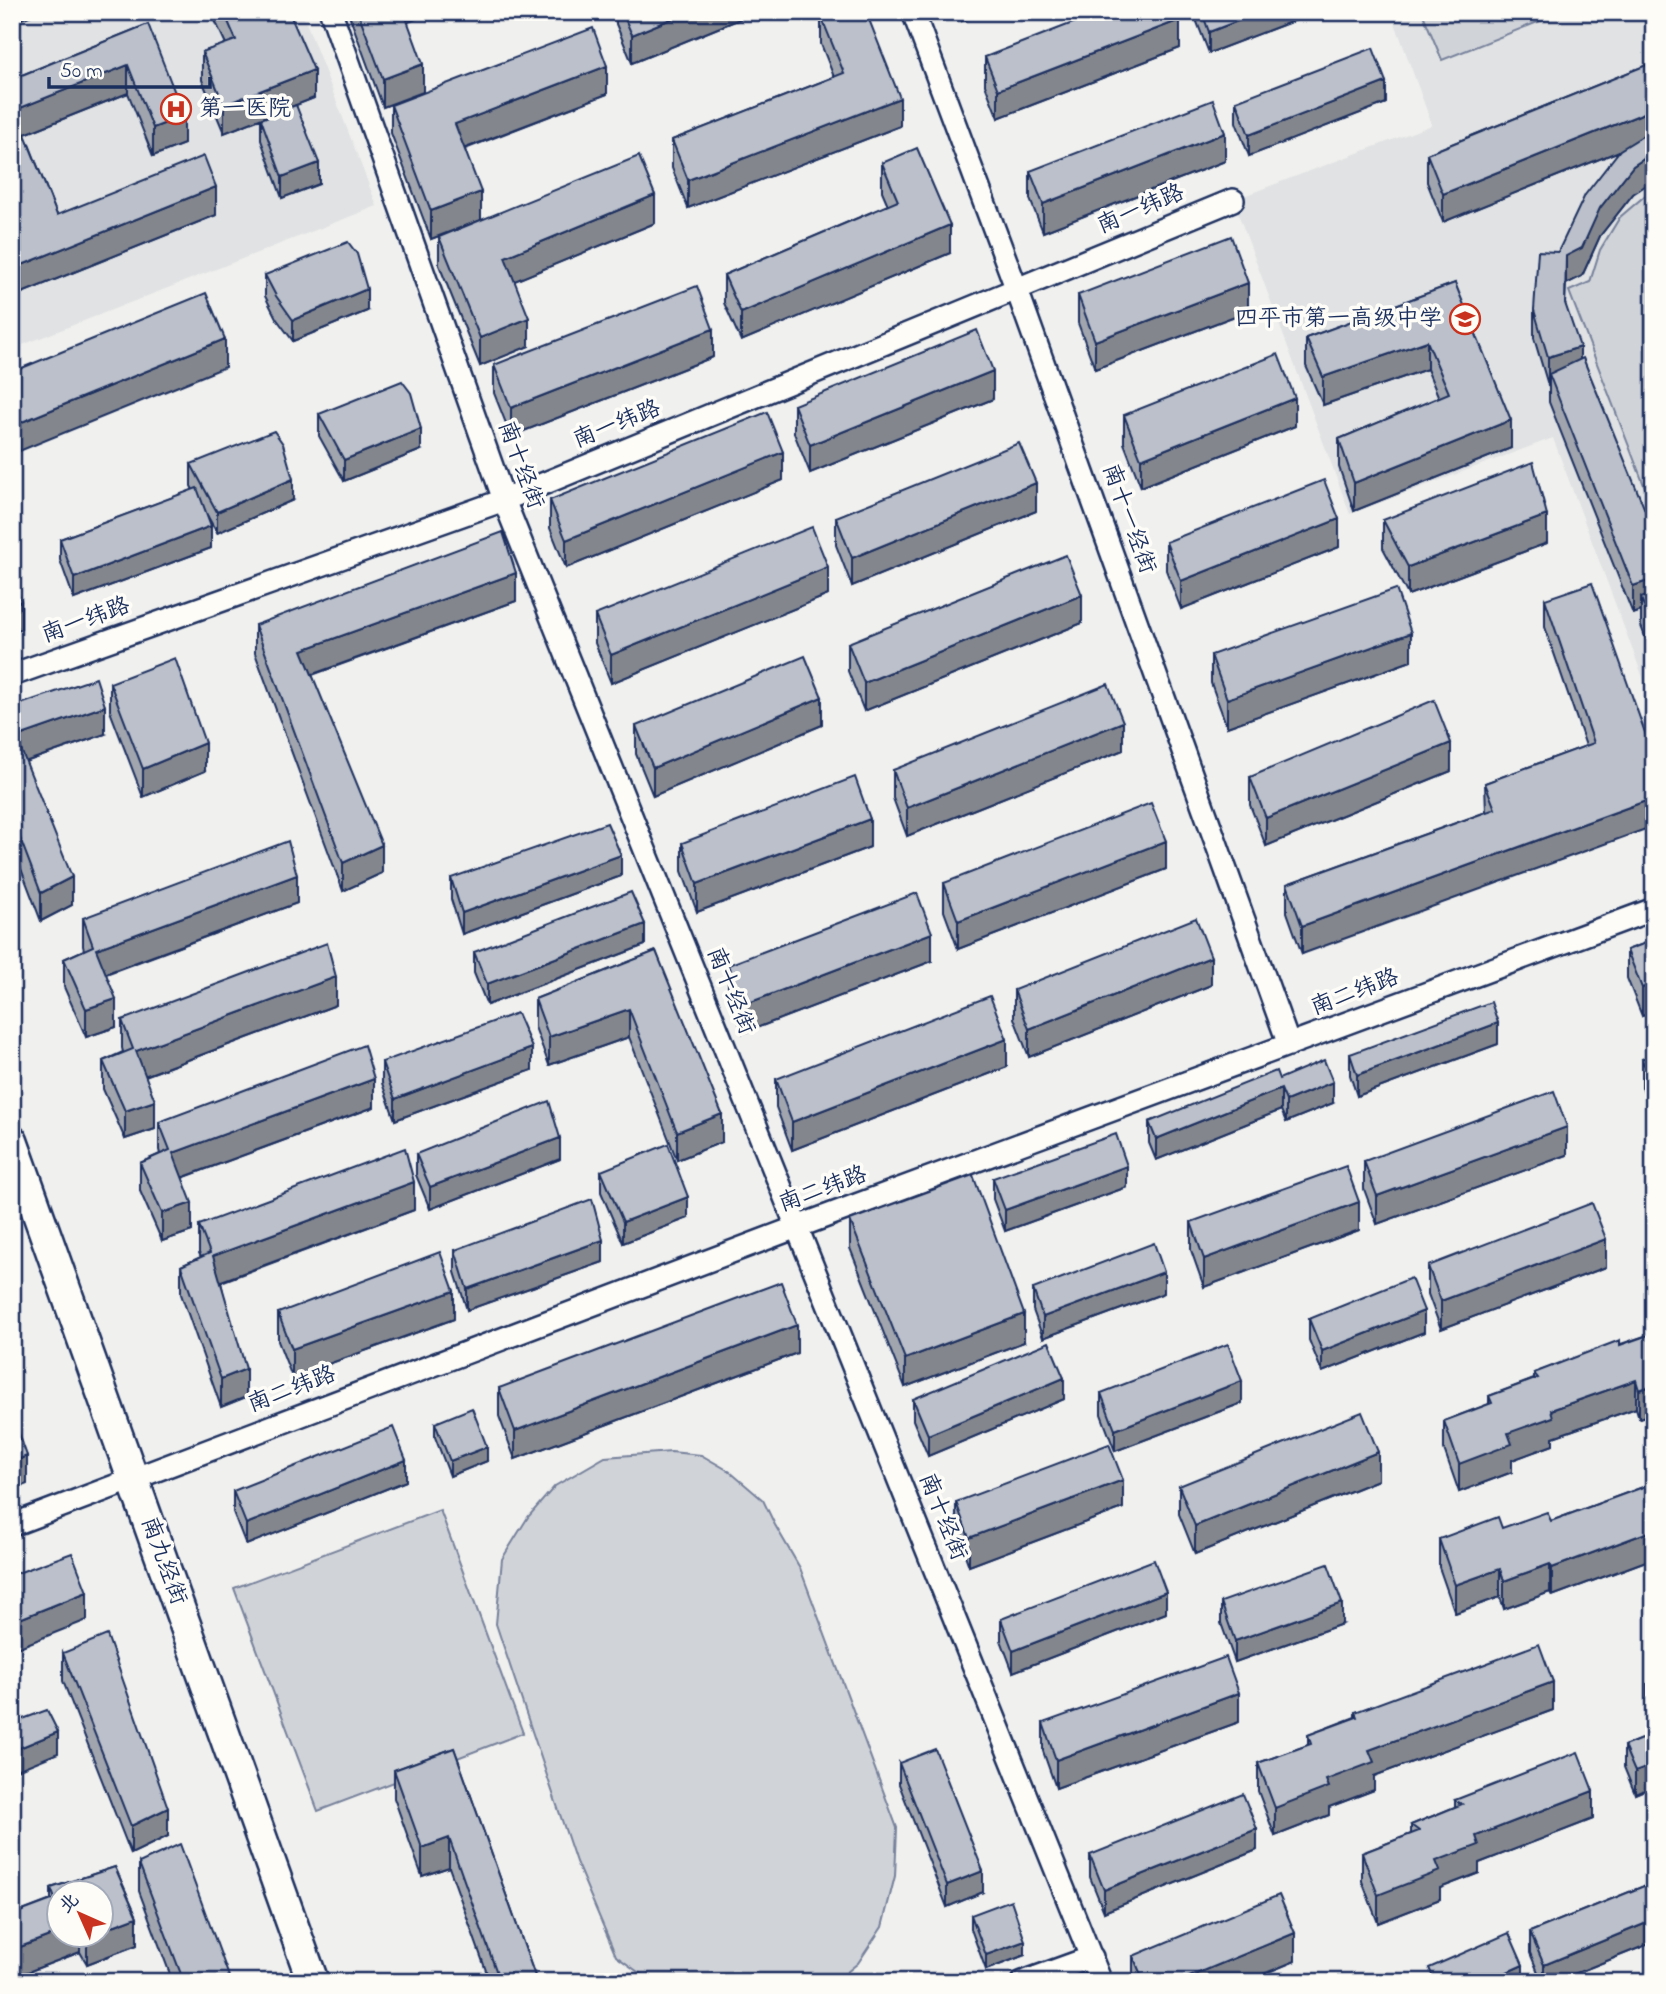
<svg xmlns="http://www.w3.org/2000/svg" width="1666" height="1994" font-family="'Indie Flower','LXGW WenKai TC',sans-serif">
  <style>
    .built { fill: #e0e2e3 }
    .green { fill: #d0d3d8; stroke: #76819b; stroke-width: 2 }
    .lines { fill: none; stroke-linecap: round; stroke-linejoin: round }
    .street-casing { stroke: #1b2f5e; stroke-width: 26 }
    .secondary-casing { stroke: #1b2f5e; stroke-width: 35 }
    .street { stroke: #fdfcf7; stroke-width: 21 }
    .secondary { stroke: #fdfcf7; stroke-width: 30 }
    .wall { fill: #a1a5ae; stroke: #1b2f5e; stroke-width: 2; fill-rule: evenodd }
    .shaded-wall { fill: #83868d; stroke: #1b2f5e; stroke-width: 2 }
    .building { fill: #bbc0ca; stroke: #1b2f5e; stroke-width: 2 }
    .labels { text-anchor: middle; dominant-baseline: central; stroke-width: 7; stroke-linejoin: round; paint-order: stroke }
    .poi-label { font-size: 23px; fill: #1b2f5e; stroke: #fdfcf7; text-anchor: start }
    .street-label { font-size: 23px; fill: #1b2f5e; stroke: #fdfcf7 }
  </style>
  <rect width="100%" height="100%" fill="#f0f0ee"/>
  <filter id="ink" filterUnits="userSpaceOnUse"><feTurbulence type="fractalNoise" baseFrequency=".0143" numOctaves="2"/><feDisplacementMap in="SourceGraphic" scale="14" xChannelSelector="R" yChannelSelector="G"/><feConvolveMatrix kernelMatrix="1 2 1 2 8 2 1 2 1" color-interpolation-filters="sRGB"/></filter>
  <g filter="url(#ink)">
    <!-- built -->
    <path class="built" d="M12 12H302L377 206 12 349Z
      M1391 12H1654V707L1553 438 1350 514 1233 200 1432 125Z"/>
    <!-- green -->
    <path class="green" d="M1422 12H1563L1442 60Z
      M1654 188V511L1569 291 1590 282 1600 250 1620 217Z
      M671 1452 701 1455 729 1471 763 1500 775 1525 800 1568 897 1828 895 1876 882 1927 858 1963 835 1982H652L616 1956 576 1862 496 1624 502 1559 528 1517 555 1486 605 1457Z
      M440 1510 523 1733 318 1811 234 1588Z"/>
    <g class="lines">
      <!-- street casing -->
      <g class="street-casing">
        <path id="street" d="M331 12 504 500 1101 1982
          M913 12 1017 290 1289 1045
          M12 675 504 500 1233 200
          M12 1525 797 1227 1654 909
          M1023 1982 1092 1957"/>
      </g>
      <!-- secondary casing -->
      <g class="secondary-casing">
        <path id="secondary" d="M12 1141 313 1982"/>
      </g>
      <!-- street -->
      <use href="#street" class="street"/>
      <!-- secondary -->
      <use href="#secondary" class="secondary"/>
    </g>
    <!-- wall -->
    <path class="wall" d="M211 12H289L314 98 296 105 319 184 282 198 261 140V119L278 112 224 133 202 80V52L226 44Z
      M348 12H434L407 22 423 92 383 107Z
      M616 12H757L632 63 616 24Z
      M958 12H986L962 21Z
      M1197 12H1317L1209 53 1197 22Z
      M821 16 900 126 688 208 672 168V140L834 77 821 44Z
      M148 24 184 144 153 156 128 93 25 134 57 215H216L12 297V79Z
      M1180 48 998 118 985 85V57Z
      M1654 62 1633 194 1600 236 1582 276 1566 284 1565 304 1580 360 1654 532V660L1641 626V611L1633 614 1549 402V384L1548 385 1534 338V310L1558 252 1619 151 1443 222 1427 182V154Z
      M607 94 465 149 481 220 655 223 514 281 529 346 480 366 439 265V237L460 228 431 239 391 133V105Z
      M1236 101 1386 103 1249 156 1236 122Z
      M1225 161 1043 232 1030 199V171Z
      M882 163 950 253 741 341 724 303V275L888 205 882 191Z
      M265 275 367 311 293 341 276 318 265 296Z
      M1455 283 1511 448 1354 511 1339 467V439L1439 398 1427 369 1323 405 1306 366V338Z
      M1078 295 1248 311 1095 369 1078 323Z
      M713 357 511 436 494 393V365Z
      M993 399 810 473 794 433V405Z
      M319 414 421 450 344 481 319 436Z
      M1124 415 1295 426 1141 487 1124 443Z
      M191 464 293 500 217 533 207 515 211 548 74 599 60 560V539L193 490 191 486Z
      M783 480 566 568 550 528V500Z
      M1036 511 852 586 836 545V517Z
      M1383 520 1547 543 1408 595 1383 548Z
      M1166 542 1339 547 1181 609 1166 570Z
      M828 595 611 683 595 643V615Z
      M1545 599 1654 758 1302 954 1287 912V884L1486 812 1485 783 1586 746 1545 627Z
      M516 601 312 675 382 873 343 891 255 653V625Z
      M1082 623 864 711 848 671V643Z
      M1211 655 1411 661 1227 727 1211 683Z
      M110 683 205 771 143 797 110 711Z
      M12 707 105 734 25 762 72 905 41 921 12 845Z
      M822 725 653 796 636 754V726Z
      M1123 750 907 836 893 798V770Z
      M1451 771 1266 846 1250 805V777Z
      M682 843 870 847 697 912 682 871Z
      M1166 869 958 949 944 911V883Z
      M621 876 462 934 451 899V878Z
      M297 903 106 974 116 1027 86 1037 64 987V959L84 950 83 946V918Z
      M1654 940V1012L1642 1016 1627 978V950Z
      M645 945 487 1005 474 973V952Z
      M656 951 722 1142 677 1160 629 1037 549 1065 535 1027V999Z
      M932 961 743 1033 728 993V965Z
      M1211 985 1029 1057 1014 1018V990Z
      M336 1005 145 1076 155 1129 125 1139 103 1089V1061L123 1052 122 1048V1020Z
      M1498 1044 1357 1096 1350 1075V1054Z
      M1654 1054V1117L1642 1087V1059Z
      M382 1062 532 1070 395 1120 382 1083Z
      M1007 1067 792 1150 776 1107V1079Z
      M1279 1079 1333 1103 1286 1122 1281 1110 1156 1160 1149 1143V1122Z
      M374 1107 182 1178 192 1231 162 1241 140 1191V1163L160 1154 159 1150V1122Z
      M416 1154 560 1159 430 1209 416 1175Z
      M1567 1155 1377 1224 1364 1189V1161Z
      M601 1171 688 1218 623 1243 601 1192Z
      M993 1178 1127 1187 1005 1231 993 1199Z
      M414 1210 221 1282 246 1397 221 1407 181 1294V1266L201 1257 199 1253V1225Z
      M850 1220 1024 1342 905 1387 850 1248Z
      M1191 1222 1359 1230 1204 1287 1191 1250Z
      M455 1250 603 1262 467 1310 455 1272Z
      M1428 1266 1606 1267 1441 1329 1428 1294Z
      M1033 1289 1164 1293 1043 1338 1033 1310Z
      M278 1313 454 1319 292 1377 278 1341Z
      M1309 1319 1424 1332 1322 1372 1309 1340Z
      M1654 1333V1413L1639 1418 1636 1408 1553 1437V1445L1512 1460V1472L1459 1492 1444 1449V1421L1489 1404V1396L1534 1379V1373Z
      M797 1353 515 1459 499 1416V1388Z
      M1101 1393 1242 1403 1115 1451 1101 1414Z
      M913 1399H1064L928 1456 913 1420Z
      M435 1423 487 1461 450 1476 435 1437Z
      M1378 1480 1195 1554 1179 1514V1486Z
      M406 1481 246 1545 233 1512V1491Z
      M1654 1483V1558L1552 1596 1550 1592 1504 1609 1500 1597 1455 1613 1439 1567V1539L1551 1521Z
      M956 1502 1123 1508 969 1566 956 1530Z
      M1221 1602 1342 1624 1235 1662 1221 1623Z
      M1166 1613 1013 1672 1001 1640V1619Z
      M63 1653 168 1836 131 1854 63 1681Z
      M1654 1681V1721L1647 1705V1684Z
      M1553 1710 1374 1776V1790L1329 1807V1815L1275 1836 1258 1791V1763L1308 1745V1735L1355 1717V1712Z
      M1239 1722 1056 1788 1043 1751V1723Z
      M1654 1734V1786L1635 1794 1624 1767V1746Z
      M454 1748 537 1982 489 1979 449 1867 422 1876 394 1798V1770Z
      M899 1763 983 1892 947 1907 899 1784Z
      M1455 1800 1593 1819 1479 1863V1873L1440 1888V1899L1378 1923 1362 1881V1853L1411 1834V1825L1455 1807Z
      M1257 1850 1104 1912 1090 1877V1855Z
      M139 1863 231 1982H173L139 1891Z
      M115 1867 137 1917V1945L87 1964 80 1952 12 1978V1915L51 1900V1888ZM60 1893H102V1935H60Z
      M1654 1882V1942L1554 1982H1542L1530 1953V1932Z
      M971 1915 1025 1955 986 1970 971 1929Z
      M1133 1956 1295 1961 1244 1982H1133Z"/>
    <!-- shaded-wall -->
    <path class="shaded-wall" d="M12 12H39L12 23Z
      M398 12H434L398 26Z
      M688 12H757L632 63V35Z
      M962 12H986L962 21Z
      M1261 12H1317L1209 53V32Z
      M1180 20V48L998 118V90Z
      M423 64V92L383 107V79Z
      M128 65V93L15 138V110Z
      M607 66V94L455 152V124Z
      M314 70V98L224 133V105Z
      M1386 82V103L1249 156V135Z
      M900 98V126L688 208V180Z
      M1654 109V137L1443 222V194Z
      M184 116V144L153 156V128Z
      M1225 133V161L1043 232V204Z
      M1654 152V180L1633 194 1600 236 1582 276 1566 284V256L1600 208 1633 166Z
      M319 163V184L282 198V177Z
      M216 187V215L12 297V269Z
      M481 192V220L431 239V211Z
      M655 195V223L505 285V257Z
      M950 225V253L741 341V313Z
      M1248 283V311L1095 369V341Z
      M367 289V311L293 341V320Z
      M529 318V346L480 366V338Z
      M713 329V357L511 436V408Z
      M225 339V367L12 454V426Z
      M1427 341V369L1323 405V377Z
      M1580 347V375L1549 374V384L1548 385V357Z
      M993 371V399L810 473V445Z
      M1295 398V426L1141 487V459Z
      M1511 420V448L1354 511V483Z
      M421 429V450L344 481V460Z
      M783 452V480L566 568V540Z
      M293 479V500L217 533V512Z
      M1036 483V511L852 586V558Z
      M1547 515V543L1408 595V567Z
      M1339 519V547L1181 609V581Z
      M211 526V548L74 599V578Z
      M828 567V595L611 683V655Z
      M516 573V601L302 678V650Z
      M1654 579V607L1641 598V611L1633 614V586Z
      M1082 595V623L864 711V683Z
      M21 601V629L12 632V604Z
      M1411 633V661L1227 727V699Z
      M822 697V725L653 796V768Z
      M105 706V734L16 765V737Z
      M1123 722V750L907 836V808Z
      M205 743V771L143 797V769Z
      M1451 743V771L1266 846V818Z
      M1654 798V826L1302 954V926Z
      M870 819V847L697 912V884Z
      M1166 841V869L958 949V921Z
      M382 845V873L343 891V863Z
      M621 855V876L462 934V913Z
      M297 875V903L96 977V949Z
      M72 877V905L41 921V893Z
      M645 924V945L487 1005V984Z
      M932 933V961L743 1033V1005Z
      M1211 957V985L1029 1057V1029Z
      M336 977V1005L136 1079V1051Z
      M1654 984V1012L1642 1016V988Z
      M116 999V1027L86 1037V1009Z
      M629 1009V1037L549 1065V1037Z
      M1498 1023V1044L1357 1096V1075Z
      M1007 1039V1067L792 1150V1122Z
      M532 1048V1070L395 1120V1099Z
      M374 1079V1107L173 1181V1153Z
      M1333 1082V1103L1286 1122V1101Z
      M1281 1089V1110L1156 1160V1139Z
      M155 1101V1129L125 1139V1111Z
      M722 1114V1142L677 1160V1132Z
      M1567 1127V1155L1377 1224V1196Z
      M560 1138V1159L430 1209V1187Z
      M1127 1166V1187L1005 1231V1210Z
      M414 1182V1210L213 1284V1256Z
      M688 1197V1218L623 1243V1222Z
      M1359 1202V1230L1204 1287V1259Z
      M192 1203V1231L162 1241V1213Z
      M1606 1239V1267L1441 1329V1301Z
      M603 1240V1262L467 1310V1289Z
      M1164 1272V1293L1043 1338V1317Z
      M454 1291V1319L292 1377V1349Z
      M1424 1311V1332L1322 1372V1351Z
      M1024 1314V1342L905 1387V1359Z
      M797 1325V1353L515 1459V1431Z
      M246 1369V1397L221 1407V1379Z
      M1064 1378V1399L928 1456V1435Z
      M1636 1380V1408L1553 1437V1445L1512 1460V1472L1459 1492V1464L1508 1433 1551 1410Z
      M1242 1381V1403L1115 1451V1430Z
      M1654 1385V1413L1639 1418V1390Z
      M487 1447V1461L450 1476V1461Z
      M1378 1452V1480L1195 1554V1526Z
      M27 1456V1484L12 1490V1462Z
      M406 1460V1481L246 1545V1524Z
      M1123 1480V1508L969 1566V1538Z
      M1654 1530V1558L1552 1596V1568Z
      M1550 1564V1592L1504 1609V1581Z
      M1500 1569V1597L1455 1613V1585Z
      M87 1592V1620L12 1650V1622Z
      M1166 1592V1613L1013 1672V1651Z
      M1342 1603V1624L1235 1662V1641Z
      M1553 1682V1710L1374 1776V1790L1329 1807V1815L1275 1836V1808L1326 1780 1369 1750Z
      M1239 1693V1722L1056 1788V1760Z
      M58 1732V1753L12 1772V1751Z
      M1654 1765V1786L1635 1794V1772Z
      M1593 1791V1819L1479 1863V1873L1440 1888V1899L1378 1923V1895L1436 1861 1476 1836Z
      M168 1808V1836L131 1854V1826Z
      M1257 1829V1850L1104 1912V1890Z
      M449 1838V1867L422 1876V1848Z
      M983 1871V1892L947 1907V1885Z
      M137 1917V1945L87 1964V1936L90 1935H102V1930Z
      M1654 1920V1942L1554 1982H1544V1965Z
      M60 1932V1935H80V1952L12 1978V1950Z
      M1295 1933V1961L1244 1982H1177Z
      M1025 1941V1955L986 1970V1955Z
      M1523 1965V1982H1485Z"/>
    <!-- building -->
    <path class="building" d="M224 12H289L314 70 224 105 202 52 236 40Z
      M358 12H404L423 64 383 79Z
      M622 12H688L632 35Z
      M830 12H866L900 98 688 180 672 140 844 73 821 16Z
      M1101 12H1178L1180 20 998 90 985 57Z
      M1202 12H1261L1209 32Z
      M148 24 184 116 153 128 128 65 15 110 57 215 204 156 216 187 12 269V79Z
      M593 28 607 66 455 124 481 192 431 211 391 105Z
      M1373 48 1386 82 1249 135 1236 101Z
      M1654 62V109L1443 194 1427 154Z
      M1213 100 1225 133 1043 204 1030 171Z
      M296 105 319 163 282 177 261 119Z
      M1654 129V152L1633 166 1600 208 1582 248 1566 256 1565 303 1580 347 1548 357 1534 310 1538 251 1558 252 1585 195 1620 150Z
      M917 148 950 225 741 313 724 275 898 201 882 163Z
      M639 156 655 195 505 257 529 318 480 338 439 237Z
      M1231 236 1248 283 1095 341 1078 295Z
      M348 242 357 254 367 289 293 320 276 296 265 275Z
      M1455 283 1511 420 1354 483 1339 439 1449 393 1427 341 1323 377 1306 338Z
      M697 286 713 329 511 408 494 365Z
      M206 293 225 339 12 426V372Z
      M977 330 993 371 810 445 794 405Z
      M1278 354 1295 398 1141 459 1124 415Z
      M1583 358 1654 532V579L1633 586 1549 374Z
      M402 381 411 393 421 429 344 460 319 414Z
      M767 412 783 452 566 540 550 500Z
      M274 431 283 444 293 479 217 512 191 464Z
      M1019 443 1036 483 852 558 836 517Z
      M1533 462 1547 515 1408 567 1383 520Z
      M1324 480 1339 519 1181 581 1166 542Z
      M197 488 211 526 74 578 60 539Z
      M812 527 828 567 611 655 595 615Z
      M503 532 516 573 302 650 382 845 343 863 255 625Z
      M1066 555 1082 595 864 683 848 643Z
      M12 578 21 601 12 604Z
      M1592 583 1654 758V798L1302 926 1287 884 1495 809 1485 783 1594 743 1545 599Z
      M1396 589 1411 633 1227 699 1211 655Z
      M1654 593V632L1641 598Z
      M805 656 822 697 653 768 636 726Z
      M175 658 205 743 143 769 110 683Z
      M96 678 105 706 16 737 72 877 41 893 12 817V707Z
      M1108 684 1123 722 907 808 893 770Z
      M1434 700 1451 743 1266 818 1250 777Z
      M855 777 870 819 697 884 682 843Z
      M1151 803 1166 841 958 921 944 883Z
      M607 823 621 855 462 913 451 878Z
      M288 841 297 875 96 949 116 999 86 1009 64 959 93 946 83 918Z
      M631 892 645 924 487 984 474 952Z
      M917 893 932 933 743 1005 728 965Z
      M1196 918 1211 957 1029 1029 1014 990Z
      M1654 940V984L1642 988 1627 950Z
      M327 943 336 977 136 1051 155 1101 125 1111 103 1061 133 1049 122 1020Z
      M656 951 722 1114 677 1132 629 1009 549 1037 535 999Z
      M990 996 1007 1039 792 1122 776 1079Z
      M1491 1002 1498 1023 1357 1075 1350 1054Z
      M517 1013 532 1048 395 1099 382 1062Z
      M364 1045 374 1079 173 1153 192 1203 162 1213 140 1163 170 1150 159 1122Z
      M1654 1054V1089L1642 1059Z
      M1324 1060 1333 1082 1286 1101 1281 1089 1156 1139 1149 1122 1276 1071 1279 1079Z
      M1554 1091 1567 1127 1377 1196 1364 1161Z
      M549 1101 560 1138 430 1187 416 1154Z
      M1116 1134 1127 1166 1005 1210 993 1178Z
      M668 1144 688 1197 623 1222 601 1171Z
      M405 1148 414 1182 213 1256 246 1369 221 1379 181 1266 210 1253 199 1225Z
      M1346 1166 1359 1202 1204 1259 1191 1222Z
      M973 1175 1024 1314 905 1359 850 1220Z
      M592 1199 603 1240 467 1289 455 1250Z
      M1592 1203 1606 1239 1441 1301 1428 1266Z
      M1154 1243 1164 1272 1043 1317 1033 1289Z
      M440 1252 454 1291 292 1349 278 1313Z
      M1411 1278 1424 1311 1322 1351 1309 1319Z
      M781 1282 797 1325 515 1431 499 1388Z
      M1654 1333V1385L1639 1390 1636 1380 1551 1410 1553 1417 1508 1433 1512 1444 1459 1464 1444 1421 1492 1403 1489 1396 1538 1378 1534 1373 1620 1340V1345Z
      M1049 1342 1064 1378 928 1435 913 1399Z
      M1228 1344 1242 1381 1115 1430 1101 1393Z
      M472 1408 487 1447 450 1461 435 1423Z
      M1362 1412 1378 1452 1195 1526 1179 1486Z
      M15 1422 27 1456 12 1462V1423Z
      M393 1427 406 1460 246 1524 233 1491Z
      M1109 1444 1123 1480 969 1538 956 1502Z
      M1654 1483V1530L1552 1568 1550 1564 1504 1581 1500 1569 1455 1585 1439 1539 1498 1517 1502 1528 1547 1512 1551 1521Z
      M72 1553 87 1592 12 1622V1575Z
      M1154 1560 1166 1592 1013 1651 1001 1619Z
      M1328 1564 1342 1603 1235 1641 1221 1602Z
      M107 1635 168 1808 131 1826 63 1653Z
      M1539 1644 1553 1682 1369 1750 1374 1762 1326 1780 1329 1787 1275 1808 1258 1763 1311 1744 1308 1735 1357 1717 1355 1712Z
      M1226 1657 1239 1693 1056 1760 1043 1723Z
      M1654 1681V1700L1647 1684Z
      M47 1710 58 1732 12 1751V1723Z
      M1654 1734V1765L1635 1772 1624 1746Z
      M454 1748 537 1982H481L498 1976 449 1838 422 1848 394 1770Z
      M935 1749 983 1871 947 1885 899 1763Z
      M1578 1752 1593 1791 1476 1836 1479 1845 1436 1861 1440 1871 1378 1895 1362 1853 1419 1831 1411 1825 1462 1804 1455 1800Z
      M1243 1794 1257 1829 1104 1890 1090 1855Z
      M180 1844 231 1982H184L139 1863Z
      M115 1867 137 1917 102 1930V1893H60V1932L12 1950V1915L55 1899 51 1888Z
      M1654 1882V1920L1544 1965 1530 1932Z
      M1279 1895 1295 1933 1177 1982H1144L1133 1956Z
      M1011 1900 1025 1941 986 1955 971 1915Z
      M1509 1933 1523 1965 1485 1982H1422L1433 1977 1429 1968Z"/>
  </g>
  <!-- icons -->
  <defs>
    <g id="hospital-ring" transform="scale(1.575)"><circle r="9.5" fill="#fdfcf7" stroke="#c8321e" stroke-width="1.5"/><path d="M-5-5h3v3.5h4V-5h3V5h-3V1.5h-4V5h-3Z" fill="#c8321e"/></g>
    <g id="school-ring" transform="scale(1.575)"><circle r="9.5" fill="#fdfcf7" stroke="#c8321e" stroke-width="1.5"/><path d="M0-5L7-2L0 1L-7-2ZM-4 1L0 2.5L4 1V4Q0 6-4 4Z" fill="#c8321e"/></g>
  </defs>
  <g fill-rule="evenodd">
    <use href="#hospital-ring" x="176" y="109"/>
    <use href="#school-ring" x="1465" y="319"/>
  </g>
  <g class="labels">
    <!-- poi labels -->
    <g class="poi-label">
      <text x="199" y="109">第一医院</text>
      <text x="1442" y="319" text-anchor="end">四平市第一高级中学</text>
    </g>
    <!-- street labels -->
    <g class="street-label">
      <text transform="translate(1141 210) rotate(-23)">南一纬路</text>
      <text transform="translate(617 425) rotate(-22)">南一纬路</text>
      <text transform="translate(520 465) rotate(70)">南十经街</text>
      <text transform="translate(1128 519) rotate(70)">南十一经街</text>
      <text transform="translate(86 621) rotate(-20)">南一纬路</text>
      <text transform="translate(730 991) rotate(68)">南十经街</text>
      <text transform="translate(1355 993) rotate(-21)">南二纬路</text>
      <text transform="translate(823 1190) rotate(-20)">南二纬路</text>
      <text transform="translate(292 1390) rotate(-21)">南二纬路</text>
      <text transform="translate(942 1517) rotate(68)">南十经街</text>
      <text transform="translate(163 1561) rotate(70)">南九经街</text>
    </g>
  </g>
  <!-- margin -->
  <rect width="1666" height="1994" fill="none" stroke="#fdfcf7" stroke-width="42"/>
  <rect x="21" y="21" width="1624" height="1952" fill="none" stroke="#1b2f5e" stroke-width="2.5" filter="url(#ink)"/>
  <!-- north arrow -->
  <g transform="translate(80 1914) rotate(315)"><circle r="33" fill="#fdfcf7" stroke="#a3aaba" stroke-width="2"/>
  <path d="M0-5L12 26L0 18L-12 26Z" fill="#c8321e"/>
  <text y="-10" font-size="19" font-weight="bold" text-anchor="middle" fill="#1b2f5e">北</text>
  </g>
  <!-- scale -->
  <path d="M49 77v10h161v-10" fill="none" stroke="#1b2f5e" stroke-width="3.5"/>
  <text x="60" y="77" font-size="21" fill="#1b2f5e" stroke="#fdfcf7" stroke-width="5" paint-order="stroke">50 m</text>
</svg>
